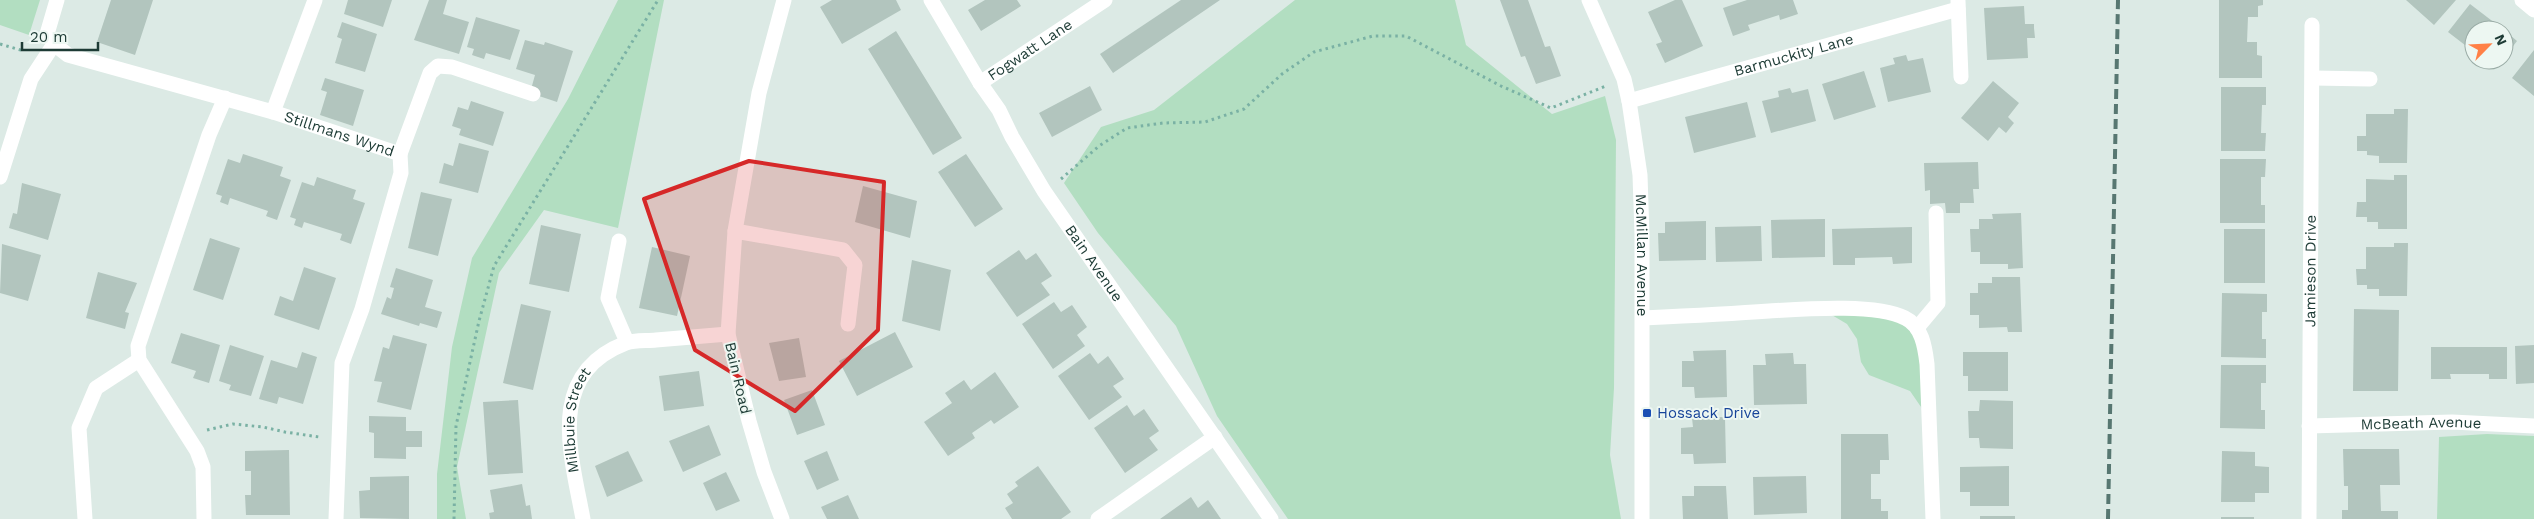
<svg xmlns="http://www.w3.org/2000/svg" width="2534" height="519" font-family="'Work Sans',sans-serif">
  <style>
    .green { fill: #b2dec1 }
    .building { fill: #b2c5be }
    .lines { fill: none; stroke-linecap: round; stroke-linejoin: round }
    .path { stroke: #7ab1a4; stroke-width: 3; stroke-dasharray: 2.5 4; stroke-linecap: butt }
    .street { stroke: #fff; stroke-width: 15 }
    .rail { stroke: #577771; stroke-width: 4; stroke-dasharray: 10 5; stroke-linecap: butt }
    .marked { fill: #d62828; fill-opacity: 0.2; stroke: #d62828; stroke-width: 4; stroke-linejoin: round }
    .transit-dot { fill: #1a4fb4; stroke: #edf7f2; stroke-width: 2 }
    .labels { text-anchor: middle; dominant-baseline: central; stroke-width: 4; stroke-linejoin: round; paint-order: stroke }
    .street-label { font-size: 15px; fill: #1d3b35; stroke: #edf7f2 }
    .transit-label { font-size: 15px; fill: #164399; stroke: #edf7f2; text-anchor: start }
  </style>
  <rect width="100%" height="100%" fill="#dceae5"/>
  <!-- green -->
  <path class="green" d="M0 0H40L29 35 0 25Z
    M618 0H664L618 228 544 210 499 273 457 467 466 519H437V474L452 347 472 258 568 99Z
    M1295 0H1455L1466 45 1552 114 1605 96 1616 140 1614 388 1610 455 1621 519H1288L1217 416 1176 326 1098 233 1064 183 1101 127 1154 110Z
    M1820 308 1856 309 1917 328 1930 420 1910 391 1869 375 1861 362 1857 339 1847 324Z
    M2487 434 2534 436V519H2437L2439 437Z"/>
  <!-- building -->
  <path class="building" d="M111 0H153L135 55 97 42Z
    M348 0H392L383 27 344 14Z
    M429 0H447L443 14 469 22 459 54 414 40Z
    M832 0H896L901 10 842 44 820 7Z
    M985 0H1017L1021 6 981 31 968 10Z
    M1181 0H1220L1113 73 1100 54Z
    M1500 0H1528L1545 47 1550 46 1561 76 1536 84 1525 56 1521 57Z
    M1675 0H1682L1703 46 1665 63 1656 44 1662 42 1648 12Z
    M1747 0H1793L1798 14 1780 20 1779 15 1748 25 1750 30 1733 36 1723 8Z
    M2219 0H2263V5L2258 6V17H2248L2247 42H2257V55L2262 56V78H2219Z
    M2406 0H2456L2434 25Z
    M2470 4 2504 30H2474V52L2448 32Z
    M2024 6 2025 24H2034V28L2035 38H2027L2028 58 1987 60 1984 8Z
    M476 17 520 30 510 60 486 53 484 59 472 55 474 49 467 47Z
    M342 22 377 34 365 72 335 63 342 39 337 37Z
    M2504 30 2517 41 2504 58Z
    M896 31 962 138 933 155 868 49Z
    M525 40 544 45 545 42 573 51 557 102 530 93 535 75 516 69Z
    M2534 50V96L2512 78Z
    M1906 55 1908 61 1923 58 1931 92 1888 102 1880 68 1895 64 1893 58Z
    M2485 60H2502L2496 68Z
    M1864 71 1876 107 1834 120 1822 84Z
    M325 78 364 90 353 126 320 115 327 92 321 90Z
    M1993 81 2019 103 2008 117 2014 123 2006 133 1999 127 1988 141 1961 118Z
    M1090 86 1102 110 1052 137 1039 113Z
    M2221 87H2266V105H2262L2261 133H2266L2265 151H2221Z
    M1790 88 1792 93 1808 89 1816 121 1771 133 1762 101 1779 97 1778 91Z
    M471 101 504 112 493 146 459 135 461 129 452 126 458 107 468 110Z
    M1747 102 1756 137 1694 153 1685 117Z
    M2394 109H2408L2407 163H2379V156L2367 155V151H2357V136H2366V114H2394Z
    M459 143 489 151 478 193 439 183 444 163 453 166Z
    M243 154 283 167 280 176 291 180 277 220 266 216 268 211 230 198 228 205 220 202 222 196 216 194 228 159 240 163Z
    M966 154 1003 209 975 227 938 172Z
    M2220 159H2266L2265 177H2261V205H2265V223H2220Z
    M1978 162 1979 189H1973L1974 203H1960V213H1946L1945 203 1930 204V190L1925 191 1924 163Z
    M2394 175H2407V229H2378V222H2367V217H2356L2357 202H2366V179L2394 180Z
    M317 177 356 190 353 199 365 203 351 244 340 240 342 234 304 222 302 228 294 225 296 219 290 217 302 182 314 186Z
    M22 183 61 194 48 240 9 228 13 213 17 214Z
    M863 186 917 201 910 238 855 222Z
    M421 192 452 199 438 256 408 248Z
    M2021 213 2023 268 2008 269V264H1980V252H1971L1970 229H1979V219H1993L1992 214Z
    M1825 219V257L1772 258 1771 220Z
    M1706 221V260L1659 261 1658 233H1665V222Z
    M541 225 581 234 569 292 529 284Z
    M1761 226 1762 261 1716 262 1715 227Z
    M1912 227V263L1893 264 1892 257 1855 258V265H1833L1832 229Z
    M2224 229H2265V283H2224Z
    M210 238 240 248 223 300 193 290Z
    M2394 243H2408L2407 296H2379V289H2367V285H2357L2356 269H2366V247H2394Z
    M2 244 41 255 28 301 0 293Z
    M652 247 690 256 677 316 639 308Z
    M1019 250 1026 260 1036 253 1052 276 1041 283 1050 295 1017 317 986 273Z
    M912 260 951 270 940 331 902 321Z
    M304 267 336 278 319 330 274 315 280 296 293 301Z
    M396 268 433 280 425 307 442 312 437 328 420 323 419 326 381 314 387 297 391 299 394 288 390 287Z
    M98 272 137 283 125 312 129 313 125 329 86 318Z
    M1992 277H2020L2022 332H2008L2007 327 1979 328V315H1970V293H1978V283H1992Z
    M2222 293 2267 294V312H2262V339H2266V358L2221 357Z
    M1054 302 1061 312 1072 305 1087 327 1077 335 1085 346 1053 369 1022 324Z
    M521 304 551 311 533 390 503 383Z
    M2354 309 2399 310 2398 391H2353Z
    M895 332 913 367 857 396 839 361Z
    M181 333 220 345 209 383 193 378 196 371 171 363Z
    M393 335 427 344 411 410 377 402 382 382 374 381 383 347 389 349Z
    M799 338 806 377 779 381 769 343Z
    M230 345 264 356 251 396 229 390 231 385 219 381Z
    M2534 345V383L2516 384 2515 346Z
    M2431 347H2507V379H2489V374H2450L2451 379H2431Z
    M1726 350 1727 397 1695 398 1694 387H1682V361H1694L1693 351Z
    M302 352 317 357 303 404 279 397 277 404 259 399 271 360 297 368Z
    M1963 352H2008V391H1968V376H1963Z
    M1090 353 1098 364 1108 356 1124 379 1113 386 1122 397 1089 420 1058 376Z
    M1793 353 1794 364H1806L1807 404 1754 405 1753 365H1766L1765 354Z
    M2221 365H2266V383H2261V410H2265V429L2220 428Z
    M699 371 704 406 664 411 659 376Z
    M995 372 1019 407 994 424 991 420 972 433 975 438 948 456 924 422 952 403 945 393 964 380 971 390Z
    M812 390 825 425 797 435 784 400Z
    M518 400 523 473 488 475 483 402Z
    M1980 400 2013 401V449L1980 448 1979 438H1969L1968 411H1979Z
    M1127 405 1134 416 1144 409 1159 431 1149 438 1158 450 1125 473 1094 428Z
    M369 416 406 417V431H422V447H406V459L374 458V433L369 432Z
    M1725 417 1726 463 1694 464 1693 454H1681V428L1693 427 1692 418Z
    M709 425 721 455 683 472 669 441Z
    M1841 434H1888L1889 460H1880V474H1871V499H1881V511H1888V519H1841Z
    M2343 449H2399L2400 485H2380L2381 511H2398V519H2342V510H2348V486H2344Z
    M289 450 290 515H246L245 495H251V471H245V451Z
    M628 451 643 481 607 497 595 466Z
    M827 451 839 480 817 490 804 461Z
    M2222 451 2255 452V466L2269 467V493H2255V502H2221Z
    M1038 466 1071 512 1061 519H1012L1005 508 1013 503 1007 494 1018 486 1015 482Z
    M2009 466V506H1970V492H1960V467Z
    M726 472 740 501 716 511 703 483Z
    M409 476V519L360 518 359 491 370 490V477Z
    M1806 476 1807 513 1754 515 1753 477Z
    M522 484 526 506 530 505 532 519H490L489 513 494 512 490 490Z
    M1694 486H1726L1728 519H1683L1682 496H1694Z
    M848 495 859 519H827L821 507Z
    M1191 497 1198 508 1208 500 1221 519H1160Z
    M1980 516H2015V519H1980Z
    M2221 517H2254V519H2221Z"/>
  <g class="lines">
    <!-- path -->
    <path class="path" d="M0 44 24 51
      M1061 179 1099 146 1127 128 1163 123 1205 122 1244 109 1282 74 1314 52 1373 36H1406L1501 86 1551 108 1606 86
      M207 430 233 424 263 427 285 432 319 437
      M454 519 456 426 479 321 494 266 658 0"/>
    <!-- street -->
    <g class="street">
      <path id="s1" d="M57 0 47 34 54 44 68 55 273 112 400 154 401 173 362 309 342 363 336 519"/>
      <path id="s2" d="M931 0 980 83 999 110 1012 137 1044 191 1271 519"/>
      <path id="s3" d="M1589 0 1624 79 1629 101 1640 175 1642 235V519"/>
      <path d="M2522 0 2534 10"/>
      <path d="M1958 1 1961 77"/>
      <path d="M2313 78 2370 79"/>
      <path id="s4" d="M980 83 1105 0"/>
      <path id="s5" d="M1629 101 1958 9"/>
      <path d="M273 112 315 0"/>
      <path d="M400 154 430 73 438 66 452 67 533 94"/>
      <path d="M0 177 31 79 54 44"/>
      <path d="M735 231 843 250 855 265 848 324"/>
      <path d="M619 241 608 298 627 342"/>
      <path d="M1643 318C1685 316 1727 314 1769 311 1802 309 1876 303 1905 318 1922 326 1925 347 1927 364L1933 519"/>
      <path d="M1917 328 1938 303 1936 213"/>
      <path id="s6" d="M2309 426 2452 422 2534 426"/>
      <path d="M85 519 79 428 96 388 139 360"/>
      <path d="M204 519 203 467 197 451 139 360 138 346 209 135 225 98"/>
      <path id="s7" d="M583 519C571 454 545 374 626 343 634 340 647 341 656 340 680 338 704 336 728 334"/>
      <path d="M782 519 764 472 749 421 728 334 735 231 759 93 784 0"/>
      <path d="M1098 519 1215 437"/>
      <path id="s8" d="M2309 519 2312 25"/>
    </g>
    <!-- rail -->
    <path class="rail" d="M2108 519 2118 0"/>
  </g>
  <!-- marked area -->
  <path class="marked" d="M749 161 884 182 878 330 795 411 695 350 644 199Z"/>
  <!-- markers -->
  <rect class="transit-dot" x="1642" y="408" width="10" height="10" rx="2.5"/>
  <g class="labels">
    <!-- street labels -->
    <g class="street-label">
      <text stroke="none"><textPath href="#s4" startOffset="60">Fogwatt Lane</textPath></text>
      <text stroke="none"><textPath href="#s5" startOffset="171">Barmuckity Lane</textPath></text>
      <text stroke="none"><textPath href="#s1" startOffset="348">Stillmans Wynd</textPath></text>
      <text stroke="none"><textPath href="#s3" startOffset="264">McMillan Avenue</textPath></text>
      <text stroke="none"><textPath href="#s2" startOffset="310">Bain Avenue</textPath></text>
      <text stroke="none"><textPath href="#s8" startOffset="248">Jamieson Drive</textPath></text>
      <text transform="translate(738 378) rotate(77)">Bain Road</text>
      <text stroke="none"><textPath href="#s7" startOffset="101">Millbuie Street</textPath></text>
      <text stroke="none"><textPath href="#s6" startOffset="112">McBeath Avenue</textPath></text>
    </g>
    <!-- transit labels -->
    <g class="transit-label">
      <text x="1657" y="413">Hossack Drive</text>
    </g>
  </g>
  <!-- north arrow -->
  <g transform="translate(2489 45) rotate(66)"><circle r="24" fill="#edf7f2" stroke="#9aaca6"/>
  <path d="M0-4L9 19L0 12L-9 19Z" fill="#ff8046"/>
  <text y="-8" font-size="14" font-weight="bold" text-anchor="middle" fill="#1d3b35">N</text>
  </g>
  <!-- scale -->
  <path d="M22 42v8h76v-8" fill="none" stroke="#1d3b35" stroke-width="2.5"/>
  <text x="30" y="42" font-size="15" fill="#1d3b35" stroke="#edf7f2" stroke-width="4" paint-order="stroke">20 m</text>
</svg>
